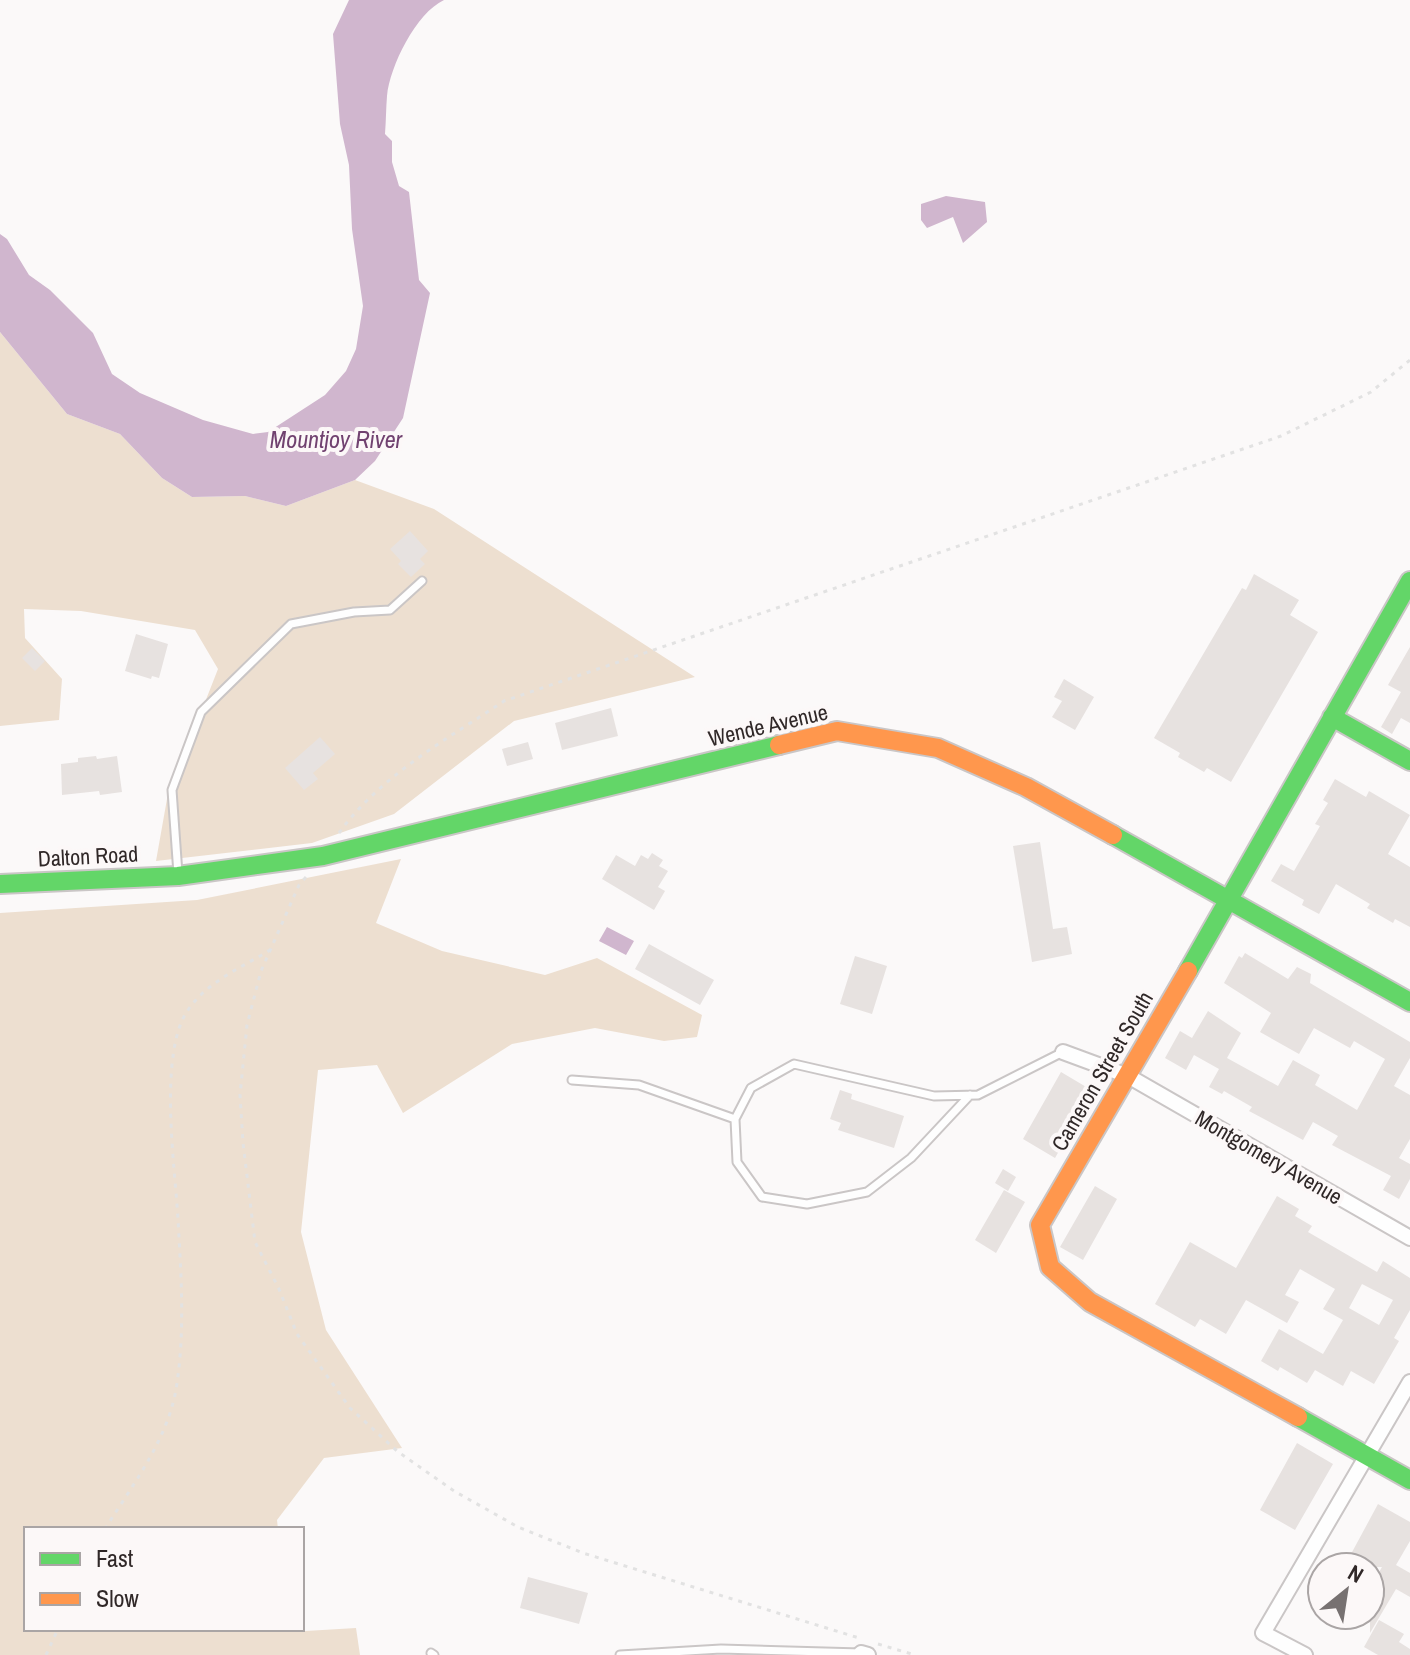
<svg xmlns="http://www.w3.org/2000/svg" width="1410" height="1655" font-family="'Archivo Narrow',sans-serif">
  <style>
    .green { fill: #eddfd0 }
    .water { fill: #d0b6ce }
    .building { fill: #e7e2e0; fill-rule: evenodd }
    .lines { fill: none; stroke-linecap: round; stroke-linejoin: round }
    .lane-casing { stroke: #cac6c6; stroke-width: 11 }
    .street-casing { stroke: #cac6c6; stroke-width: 18 }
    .fast-casing { stroke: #cac6c6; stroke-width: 22 }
    .slow-casing { stroke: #cac6c6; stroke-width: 22 }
    .path { stroke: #e2e2e2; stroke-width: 3; stroke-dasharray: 4 6; stroke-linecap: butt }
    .lane { stroke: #fefefe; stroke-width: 7 }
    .street { stroke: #fefefe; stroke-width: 14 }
    .fast { stroke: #63d668; stroke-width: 18 }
    .slow { stroke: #ff974d; stroke-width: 18 }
    .labels { text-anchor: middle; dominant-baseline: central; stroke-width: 8; stroke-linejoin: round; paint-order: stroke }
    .street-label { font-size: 22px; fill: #302828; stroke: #fcf8f8 }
    .water-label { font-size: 24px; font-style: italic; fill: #714270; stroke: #fcf8f8 }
  </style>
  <rect width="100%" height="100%" fill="#fbf9f9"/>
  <!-- green -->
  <path class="green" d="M0 332 67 414 120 434 162 478 192 497 245 496 286 506 355 480 434 509 695 677 514 721 394 814 312 843 156 861 167 799 218 669 195 630 81 611 24 609 25 638 62 679 59 720 0 726Z
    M401 859 376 923 442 951 545 975 597 958 702 1015 697 1037 664 1041 595 1028 512 1044 403 1113 377 1065 318 1070 301 1232 326 1330 402 1448 324 1458 277 1520 278 1529H26V1629H289V1632L356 1628 360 1655H0V913L197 900Z"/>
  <!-- water -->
  <path class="water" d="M349 0H444C416 13 390 66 387 96 386 108 386 121 385 134L392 141V162L399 186 409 192 419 280 430 293 403 418 375 461 355 480 286 506 245 496 192 497 162 478 120 434 67 414 0 332V234L7 239 29 275 50 290 93 333 112 374 140 393 203 420 253 434 268 432 325 395 346 371 356 349 363 306 352 229 349 165 340 124 333 34Z
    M946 196 985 202 987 222 963 243 953 217 927 228 921 220V204Z
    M607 927 634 941 626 955 599 941Z"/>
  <!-- building -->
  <path class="building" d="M410 531 428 551 420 559 425 564 411 577 398 564 401 561 390 549Z
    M1254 574 1299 600 1290 615 1318 632 1231 782 1207 768 1204 772 1178 757 1180 753 1154 738 1242 588 1246 590Z
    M136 634 168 644 159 678 152 676 151 679 125 671Z
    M1410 647V723L1401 718 1392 734 1381 727 1401 692 1388 685Z
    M32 648 45 661 35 671 22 658Z
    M1064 679 1094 697 1075 730 1052 717 1062 701 1054 697Z
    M611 708 618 736 562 750 555 723Z
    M320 737 335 754 313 773 318 779 304 790 285 768Z
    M528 742 533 759 507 766 502 749Z
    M96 756 97 759 117 756 122 792 100 795 99 791 62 795 61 764 78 762V758Z
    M1335 779 1366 797 1369 791 1410 815 1388 854 1410 867V927L1395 919 1393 923 1367 908 1370 904 1336 884 1319 914 1302 905 1304 900 1271 881 1281 864 1294 871 1320 826 1315 824 1328 803 1323 800Z
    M1040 842 1053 929 1067 927 1072 954 1032 962 1013 846Z
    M652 853 663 860 659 866 668 871 658 887 665 891 654 910 602 879 616 855 635 866 641 855 648 859Z
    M649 944 714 980 700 1005 635 969Z
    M1245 953 1288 979 1297 967 1311 974 1310 983 1410 1042V1058L1394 1086 1410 1095V1139L1399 1158 1410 1164V1179L1399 1199 1383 1190 1391 1176 1332 1145 1338 1136 1313 1122 1303 1140 1249 1111 1252 1107 1224 1091 1222 1094 1209 1087 1219 1069 1194 1055 1186 1070 1165 1058 1180 1031 1192 1038 1208 1011 1241 1033 1227 1058 1278 1086 1293 1060 1320 1075 1315 1085 1357 1110 1385 1059 1354 1041 1350 1048 1314 1028 1299 1054 1260 1032 1271 1013 1224 983 1239 956 1242 958Z
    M855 956 887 966 872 1014 840 1004Z
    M1061 1072 1093 1091 1055 1158 1023 1139Z
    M840 1090 852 1094 851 1099 904 1116 894 1148 838 1130 841 1123 830 1119Z
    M1003 1169 1016 1177 1008 1191 995 1183Z
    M1095 1186 1117 1199 1083 1260 1060 1247Z
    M1004 1190 1025 1202 996 1253 975 1240Z
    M1277 1196 1299 1209 1295 1216 1312 1226 1308 1232 1377 1272 1383 1261 1410 1278V1310L1394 1338 1399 1341 1374 1384 1351 1371 1343 1386 1315 1370 1307 1383 1280 1367 1278 1371 1261 1361 1279 1329 1323 1354 1343 1320 1323 1309 1335 1289 1300 1269 1285 1295 1299 1302 1287 1323 1246 1300 1226 1334 1200 1319 1195 1327 1155 1304 1190 1242 1236 1268ZM1362 1284 1393 1300 1379 1325 1349 1308Z
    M1297 1443 1333 1464 1295 1530 1260 1510Z
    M1378 1504 1410 1522V1541L1396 1565 1410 1573V1597L1396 1589 1370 1633V1588L1382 1567H1344Z
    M528 1577 588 1593 579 1624 520 1608Z
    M1379 1620 1404 1634 1399 1642 1410 1649V1655H1378L1364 1647Z"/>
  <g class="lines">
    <!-- lane casing -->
    <g class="lane-casing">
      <path id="lane" d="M178 874 172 790 201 712 291 624 354 612 390 610 422 581
        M572 1080 639 1085 735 1119
        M970 1095 911 1158 867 1192 807 1204 762 1197 737 1162 735 1119 751 1088 794 1064 934 1096 978 1095 1063 1052
        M431 1653 434 1655
        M620 1655 721 1649 861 1653"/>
    </g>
    <!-- street casing -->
    <g class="street-casing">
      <path id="street" d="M1063 1052 1128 1076 1410 1238
        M861 1653 868 1655
        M1305 1655 1263 1633 1410 1382"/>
    </g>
    <!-- fast casing -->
    <g class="fast-casing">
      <path id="fast" d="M1332 717 1410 761
        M1113 835 1410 1002
        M0 884 178 876 323 856 779 745
        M1188 971 1410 581
        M1298 1417 1410 1480"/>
    </g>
    <!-- slow casing -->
    <g class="slow-casing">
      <path id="slow" d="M779 745 837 731 938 748 1026 787 1113 835
        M1188 971 1040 1225 1050 1267 1090 1302 1298 1417"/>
    </g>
    <!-- path -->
    <path class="path" d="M339 833C380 776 447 739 504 701L1281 436 1371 392 1410 360
      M306 877 299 885 261 971 247 1025 240 1095 243 1143 255 1242 279 1289 297 1334 350 1408 397 1451 454 1491 518 1527 583 1553 859 1638
      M105 1529C133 1484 170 1437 177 1383 185 1329 181 1274 178 1219 175 1167 158 1053 188 1010 208 981 241 968 270 950
      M878 1644 915 1655
      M46 1655 58 1629"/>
    <!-- lane -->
    <use href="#lane" class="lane"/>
    <!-- street -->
    <use href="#street" class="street"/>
    <!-- fast -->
    <use href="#fast" class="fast"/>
    <!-- slow -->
    <use href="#slow" class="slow"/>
  </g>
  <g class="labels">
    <!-- street labels -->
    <g class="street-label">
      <text transform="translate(768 725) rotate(-13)">Wende Avenue</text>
      <text transform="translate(88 856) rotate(-3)">Dalton Road</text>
      <text transform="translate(1102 1071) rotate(-60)">Cameron Street South</text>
      <text transform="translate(1269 1157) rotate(30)">Montgomery Avenue</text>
    </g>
    <!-- water labels -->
    <g class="water-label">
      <text x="336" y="439">Mountjoy River</text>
    </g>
  </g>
  <!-- legend -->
  <rect x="24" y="1527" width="280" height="104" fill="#fcf8f8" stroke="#aaa5a5" stroke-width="2"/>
  <rect x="40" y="1553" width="40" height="12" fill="#63d668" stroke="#aaa5a5" stroke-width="2"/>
  <text x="96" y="1567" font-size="24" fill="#302828">Fast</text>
  <rect x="40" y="1593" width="40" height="12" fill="#ff974d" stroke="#aaa5a5" stroke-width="2"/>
  <text x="96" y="1607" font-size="24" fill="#302828">Slow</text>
  <!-- north arrow -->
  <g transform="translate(1346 1591) rotate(30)"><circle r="38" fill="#fcf8f8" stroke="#aaa5a5" stroke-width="2"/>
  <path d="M0-6L14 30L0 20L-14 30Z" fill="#777171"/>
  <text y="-12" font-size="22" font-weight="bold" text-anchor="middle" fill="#302828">N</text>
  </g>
</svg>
